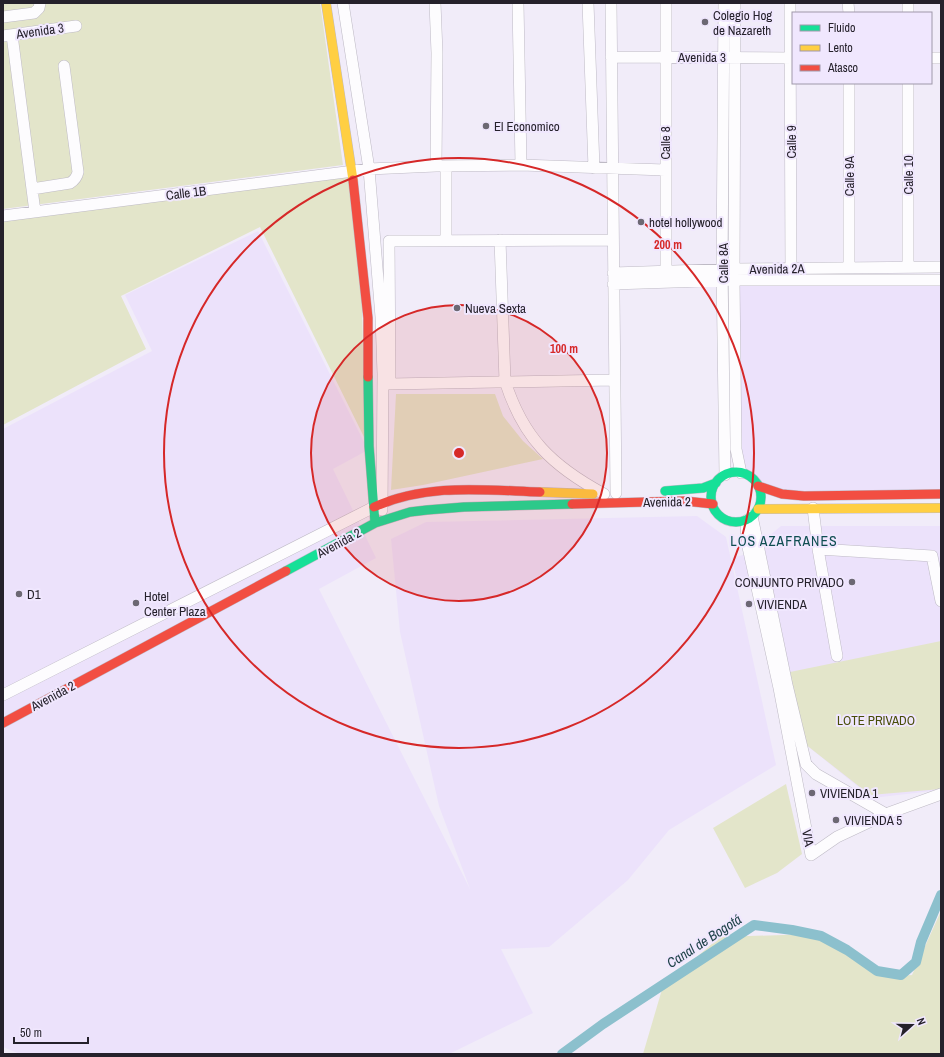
<svg xmlns="http://www.w3.org/2000/svg" width="944" height="1057" font-family="'Archivo Narrow',sans-serif">
  <style>
    .built { fill: #ece2fb }
    .green { fill: #e3e5ca }
    .lines { fill: none; stroke-linecap: round; stroke-linejoin: round }
    .canal { stroke: #8cc0cd; stroke-width: 10 }
    .street-casing { stroke: #bebac5; stroke-width: 12 }
    .fast-casing { stroke: #bebac5; stroke-width: 10 }
    .slow-casing { stroke: #bebac5; stroke-width: 10 }
    .jam-casing { stroke: #bebac5; stroke-width: 10 }
    .street { stroke: #fdfcfe; stroke-width: 11 }
    .fast { stroke: #16e098; stroke-width: 9 }
    .slow { stroke: #ffcf43; stroke-width: 9 }
    .jam { stroke: #f24e42; stroke-width: 9 }
    .ring { fill: none; stroke: #d62828; stroke-width: 2 }
    .poi-dot { fill: #6c6873; stroke: #f0e7fe; stroke-width: 1.5 }
    .labels { text-anchor: middle; dominant-baseline: central; stroke-width: 4; stroke-linejoin: round; paint-order: stroke }
    .poi-label { font-size: 13px; fill: #25212b; stroke: #f0e7fe; text-anchor: start }
    .street-label { font-size: 13px; fill: #25212b; stroke: #f0e7fe }
    .park-label { font-size: 13px; fill: #484d07; stroke: #f0e7fe }
    .neighbourhood-label { font-size: 14px; letter-spacing: 1px; fill: #0e4d51; stroke: #f0e7fe }
    .water-label { font-size: 14px; font-style: italic; fill: #1e4248; stroke: #f0e7fe }
    .centre { fill: #d62828; stroke: #f0e7fe; stroke-width: 2 }
    .ring-label { font-size: 12px; text-anchor: middle; font-weight: bold; fill: #d62828; stroke: #f0e7fe; stroke-width: 4; stroke-linejoin: round; paint-order: stroke }
  </style>
  <rect width="100%" height="100%" fill="#f1ecf9"/>
  <!-- built -->
  <path class="built" d="M258 231 368 450 333 469 376 558 319 589 470 889 439 806 400 632 391 539 426 522 697 516 726 537 776 765 669 830 628 880 549 947 501 949 533 1013 449 1054H20L3 1047V429L152 351 125 295Z
    M738 282 941 284V491H786L755 481 745 467 740 448Z
    M781 526H941V790L872 798 805 744 763 541Z
    M747 554 752 578 737 581 732 558Z"/>
  <!-- green -->
  <path class="green" d="M3 3H320L343 165 3 209Z
    M349 177 361 260 365 439 260 227 121 296 146 349 3 425V221Z
    M396 394H495L503 416 523 441 543 459 423 485 391 490Z
    M941 641V789L870 795 805 744 790 672Z
    M786 784 802 854 777 873 745 888 713 828Z
    M941 911V1054H643L663 986 720 937 812 934 887 977 912 975Z"/>
  <g class="lines">
    <!-- canal -->
    <path class="canal" d="M562 1054 603 1024 754 925 792 930 821 936 847 950 877 971 901 975 916 962 921 942 941 895"/>
    <!-- street casing -->
    <g class="street-casing">
      <path id="street" d="M343 3 369 169 381 317 383 374 382 510
        M435 3 437 53 436 166
        M518 3 521 165
        M588 3 594 168
        M611 3 616 493
        M724 3 722 270 725 475
        M735 3 734 280 736 449 741 473
        M790 3 791 276
        M848 3 849 13
        M908 3V13
        M3 17 34 13 39 8 40 3
        M12 35 35 212
        M3 36 76 26
        M611 57 793 58
        M931 58H941
        M849 83V268
        M446 166V240
        M32 189 70 183C75 180 77 177 78 172L64 66
        M3 216 369 169 436 166 521 165 665 170
        M500 240 505 381C523 438 552 466 604 494
        M612 240 389 241 390 384 614 380
        M908 267V83
        M613 273 734 269 941 267
        M666 278V3
        M613 284 734 280H941
        M813 508 818 549 837 656
        M752 516 787 685 806 764 816 774 886 814
        M747 520 746 538 779 688
        M818 549 932 556 941 601
        M787 685 779 688 811 855 837 837 886 814 941 794
        M3 695 374 507"/>
    </g>
    <!-- fast casing -->
    <g class="fast-casing">
      <path id="fast" d="M368 377 369 446 375 523
        M711 497a25 25 0 1 1 50 0a25 25 0 1 1-50 0Z
        M665 491 703 488 716 483
        M286 571 375 523 410 512 427 510 464 507 572 504"/>
    </g>
    <!-- slow casing -->
    <g class="slow-casing">
      <path id="slow" d="M326 3 353 180
        M540 492 593 494
        M758 509 941 508"/>
    </g>
    <!-- jam casing -->
    <g class="jam-casing">
      <path id="jam" d="M353 180 368 318V377
        M758 486 782 494 804 496 941 494
        M572 504 685 501 713 504
        M374 507C427 483 483 490 540 492
        M3 723 286 571"/>
    </g>
    <!-- street -->
    <use href="#street" class="street"/>
    <!-- fast -->
    <use href="#fast" class="fast"/>
    <!-- slow -->
    <use href="#slow" class="slow"/>
    <!-- jam -->
    <use href="#jam" class="jam"/>
  </g>
  <!-- distance rings -->
  <circle cx="459" cy="453" r="148" fill="#d62828" fill-opacity=".12"/>
  <g class="ring">
    <circle cx="459" cy="453" r="148"/>
    <circle cx="459" cy="453" r="295"/>
  </g>
  <!-- markers -->
  <g class="poi-dot">
    <circle cx="705" cy="22" r="4"/>
    <circle cx="486" cy="126" r="4"/>
    <circle cx="641" cy="222" r="4"/>
    <circle cx="457" cy="308" r="4"/>
    <circle cx="852" cy="582" r="4"/>
    <circle cx="19" cy="594" r="4"/>
    <circle cx="136" cy="603" r="4"/>
    <circle cx="749" cy="604" r="4"/>
    <circle cx="812" cy="793" r="4"/>
    <circle cx="836" cy="820" r="4"/>
  </g>
  <g class="labels">
    <!-- poi labels -->
    <g class="poi-label">
      <text x="713" y="15">Colegio Hog<tspan x="713" dy="15">de Nazareth</tspan></text>
      <text x="494" y="126">El Economico</text>
      <text x="649" y="222">hotel hollywood</text>
      <text x="465" y="308">Nueva Sexta</text>
      <text x="844" y="582" text-anchor="end">CONJUNTO PRIVADO</text>
      <text x="27" y="594">D1</text>
      <text x="144" y="596">Hotel<tspan x="144" dy="15">Center Plaza</tspan></text>
      <text x="757" y="604">VIVIENDA</text>
      <text x="820" y="793">VIVIENDA 1</text>
      <text x="844" y="820">VIVIENDA 5</text>
    </g>
    <!-- street labels -->
    <g class="street-label">
      <text transform="translate(40 31) rotate(-8)">Avenida 3</text>
      <text x="702" y="57">Avenida 3</text>
      <text transform="translate(791 142) rotate(-90)">Calle 9</text>
      <text transform="translate(665 143) rotate(-90)">Calle 8</text>
      <text transform="translate(908 175) rotate(-90)">Calle 10</text>
      <text transform="translate(849 176) rotate(-90)">Calle 9A</text>
      <text transform="translate(186 193) rotate(-7)">Calle 1B</text>
      <text transform="translate(723 263) rotate(-90)">Calle 8A</text>
      <text transform="translate(777 269) rotate(-1)">Avenida 2A</text>
      <text transform="translate(667 502) rotate(-1)">Avenida 2</text>
      <text transform="translate(339 543) rotate(-28)">Avenida 2</text>
      <text transform="translate(53 696) rotate(-28)">Avenida 2</text>
      <text transform="translate(808 838) rotate(79)">VIA</text>
    </g>
    <!-- park labels -->
    <g class="park-label">
      <text x="876" y="720">LOTE PRIVADO</text>
    </g>
    <!-- neighbourhood labels -->
    <g class="neighbourhood-label">
      <text x="784" y="541">LOS AZAFRANES</text>
    </g>
    <!-- water labels -->
    <g class="water-label">
      <text transform="translate(704 941) rotate(-33)">Canal de Bogotá</text>
    </g>
  </g>
  <circle cx="459" cy="453" r="6" class="centre"/>
  <g class="ring-label">
    <text x="668" y="249">200 m</text>
    <text x="564" y="353">100 m</text>
  </g>
  <!-- border -->
  <rect width="944" height="1057" fill="none" stroke="#25212b" stroke-width="8"/>
  <!-- legend -->
  <rect x="792" y="12" width="140" height="72" fill="#f0e7fe" stroke="#9f98aa"/>
  <rect x="800" y="25" width="20" height="6" fill="#16e098" stroke="#9f98aa"/>
  <text x="828" y="32" font-size="12" fill="#25212b">Fluido</text>
  <rect x="800" y="45" width="20" height="6" fill="#ffcf43" stroke="#9f98aa"/>
  <text x="828" y="52" font-size="12" fill="#25212b">Lento</text>
  <rect x="800" y="65" width="20" height="6" fill="#f24e42" stroke="#9f98aa"/>
  <text x="828" y="72" font-size="12" fill="#25212b">Atasco</text>
  <!-- north arrow -->
  <g transform="translate(912 1025) rotate(69)" stroke="#f0e7fe" stroke-width="3" paint-order="stroke">
  <path d="M0-3L7 15L0 10L-7 15Z" fill="#25212b"/>
  <text y="-6" font-size="11" font-weight="bold" text-anchor="middle" fill="#25212b">N</text>
  </g>
  <!-- scale -->
  <path d="M14 1037v6h74v-6" fill="none" stroke="#25212b" stroke-width="2"/>
  <text x="20" y="1037" font-size="12" fill="#25212b" stroke="#f0e7fe" stroke-width="3" paint-order="stroke">50 m</text>
</svg>
